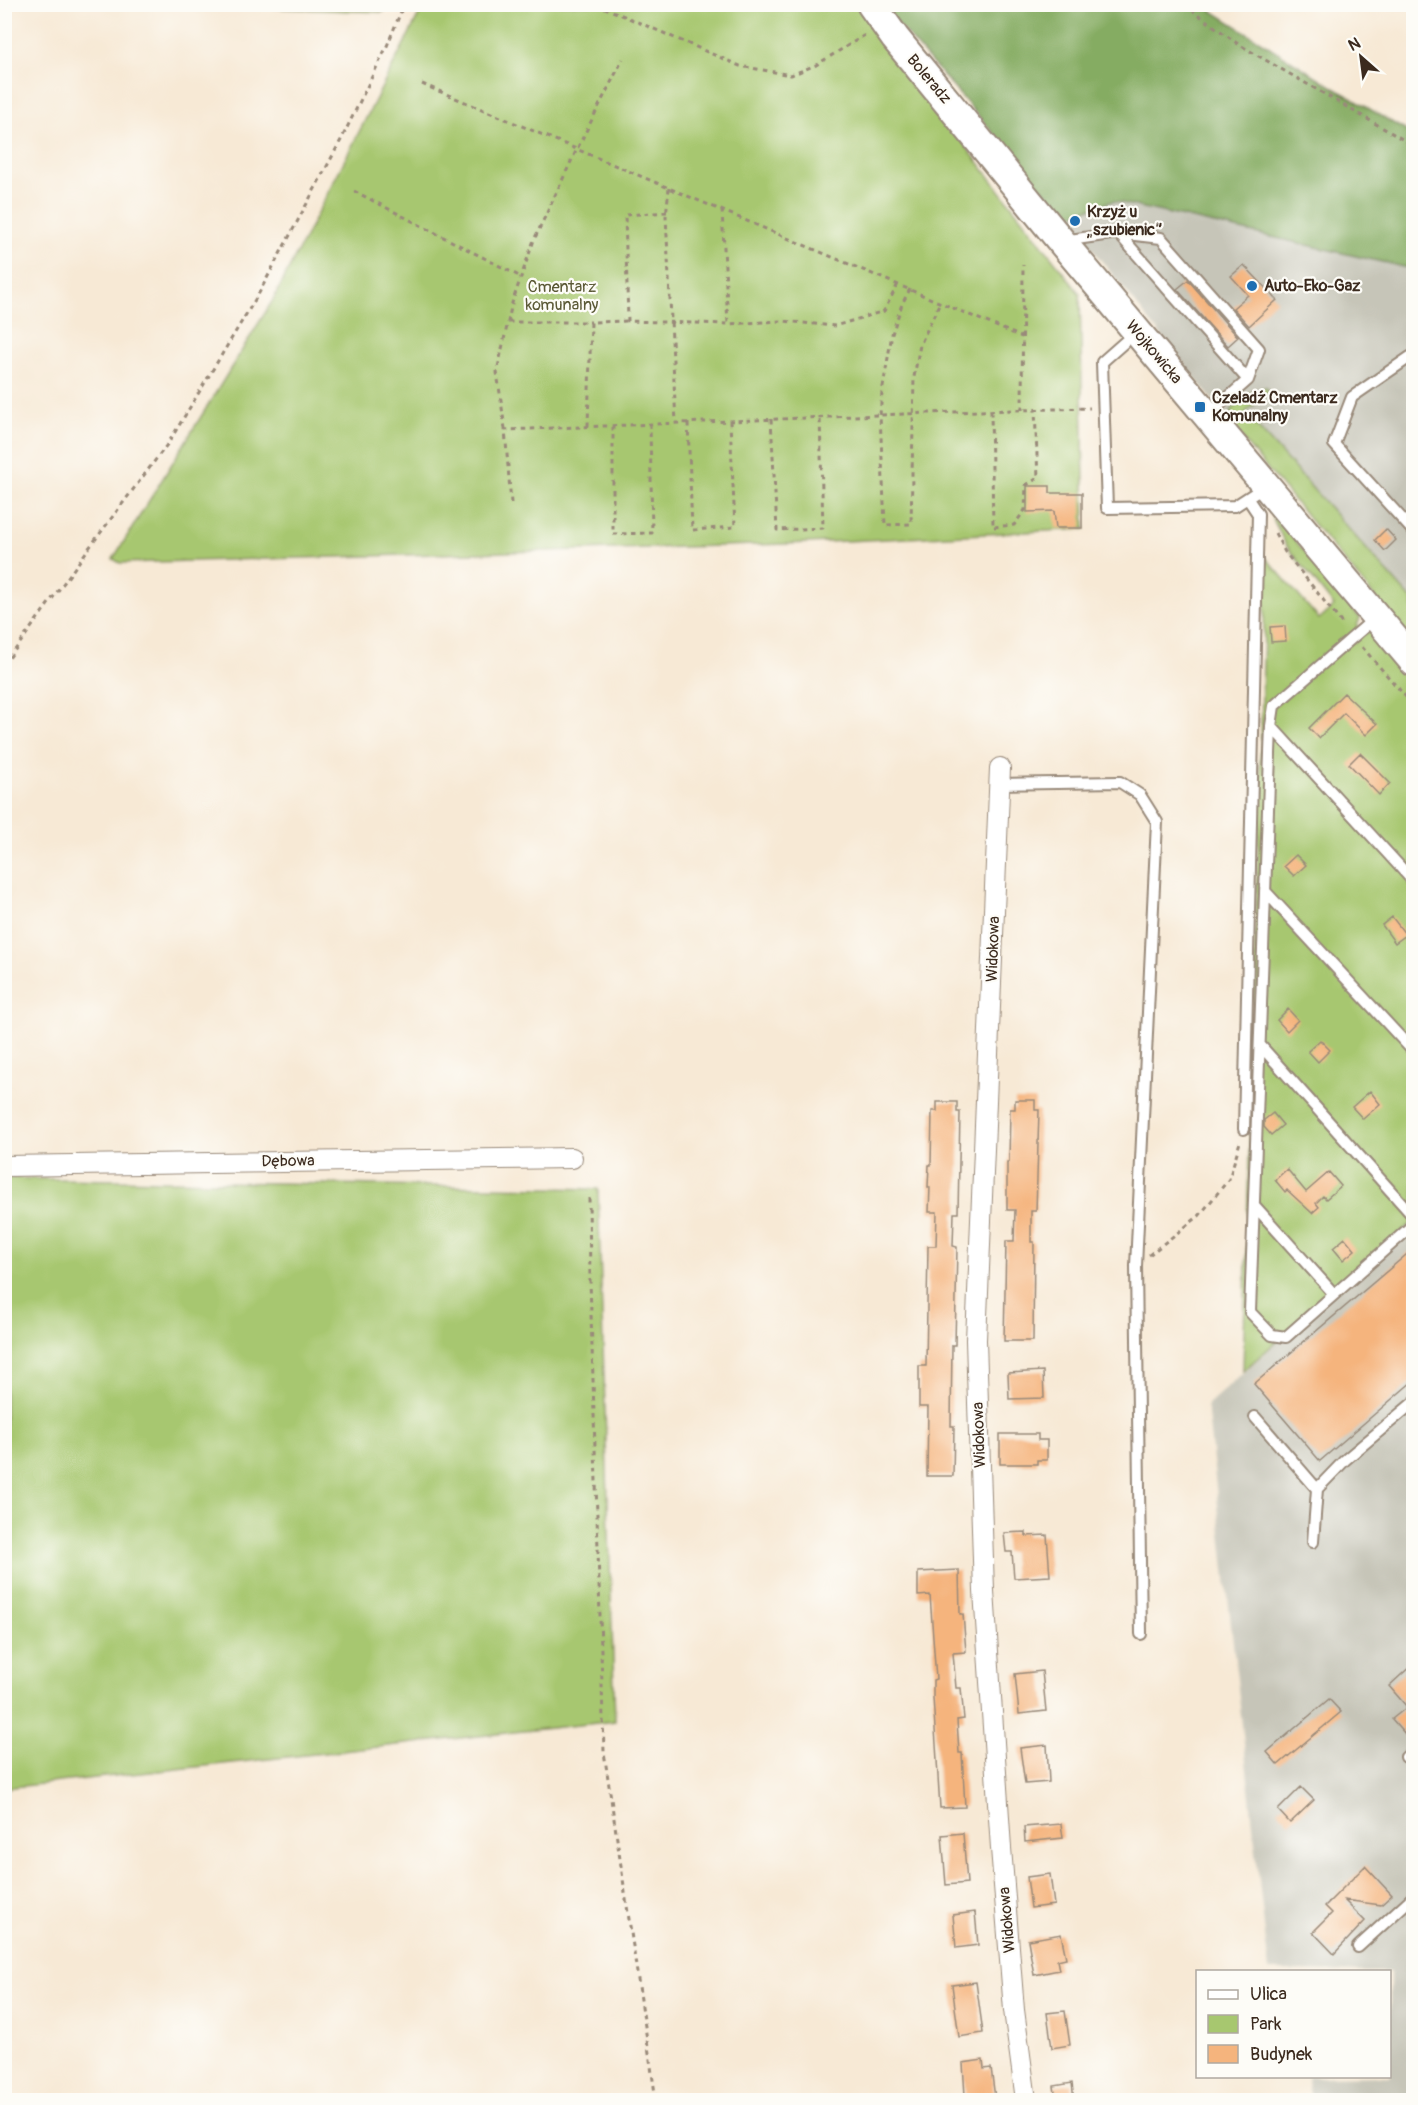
<svg xmlns="http://www.w3.org/2000/svg" width="1418" height="2105" font-family="Pangolin,sans-serif">
  <style>
    .industrial { fill: #c6c5b8 }
    .green { fill: #a7c76f; stroke: #717846; stroke-width: 1.5 }
    .forest { fill: #85ac62; stroke: #606b40; stroke-width: 1.5 }
    .building { fill: #f5b47d }
    .lines { fill: none; stroke-linecap: round; stroke-linejoin: round }
    .lane-casing { stroke: #998a7a; stroke-width: 14 }
    .street-casing { stroke: #998a7a; stroke-width: 22 }
    .secondary-casing { stroke: #998a7a; stroke-width: 32 }
    .path { stroke: #998a7a; stroke-width: 3; stroke-dasharray: 4.5 4.5; stroke-linecap: butt }
    .lane { stroke: #fff; stroke-width: 10 }
    .street { stroke: #fff; stroke-width: 20 }
    .secondary { stroke: #fff; stroke-width: 28 }
    .poi-dot { fill: #1f6fb2; stroke: #fdfcf7; stroke-width: 2 }
    .labels { text-anchor: middle; dominant-baseline: central; stroke-width: 4.5; stroke-linejoin: round; paint-order: stroke }
    .street-label { font-size: 16px; fill: #3b2a1e; stroke: #fdfcf7 }
    .poi-label { font-size: 16px; font-weight: bold; fill: #3b2a1e; stroke: #fdfcf7; text-anchor: start }
    .park-label { font-size: 16px; fill: #5b5936; stroke: #fdfcf7 }
  </style>
  <rect width="100%" height="100%" fill="#fdfcf7"/>
  <filter id="ink" filterUnits="userSpaceOnUse"><feTurbulence type="fractalNoise" baseFrequency=".0167" numOctaves="2"/><feDisplacementMap in="SourceGraphic" scale="12" xChannelSelector="R" yChannelSelector="G"/><feConvolveMatrix kernelMatrix="1 2 1 2 8 2 1 2 1" color-interpolation-filters="sRGB"/></filter>
  <filter id="wash" filterUnits="userSpaceOnUse"><feTurbulence type="fractalNoise" baseFrequency=".008" numOctaves="4" result="noise"/><feDisplacementMap in="SourceGraphic" scale="24" xChannelSelector="R" yChannelSelector="G"/><feGaussianBlur stdDeviation="1.35" result="paint"/><feColorMatrix in="noise" values="0 0 0 0 0 0 0 0 0 0 0 0 0 0 0 0 0 1.4 0 .05"/><feComposite in="paint" operator="in"/></filter>
  <g filter="url(#wash)">
    <rect width="100%" height="100%" fill="#f7e9d5"/>
    <!-- industrial -->
    <path class="industrial" d="M1113 201 1413 269V635L1241 436 1066 216Z
      M1413 1221V2100H1311L1307 2077 1390 2076V1972L1269 1971 1207 1405Z"/>
    <!-- green -->
    <path class="green" d="M191 5 392 4V5L383 12Z
      M424 5H857L1080 294 1085 529 787 544 120 563 113 559 273 300Z
      M1266 387 1269 392 1245 413 1413 601V643L1233 428 1231 411 1247 394Z
      M1272 517 1279 521 1360 618 1357 626 1364 633 1369 632 1375 634 1413 680 1414 1221 1243 1371 1266 558 1319 619 1334 606 1286 545Z
      M5 1178 598 1189 615 1721 5 1788Z"/>
    <!-- forest -->
    <path class="forest" d="M881 5H1203L1333 87 1413 135V269L1113 201 1066 216Z"/>
    <g id="blocks">
      <!-- building -->
      <path class="building" d="M1244 265 1277 300 1249 326 1233 308 1248 295 1231 276Z
        M1188 280 1238 337 1228 346 1177 289Z
        M1027 486H1050V493H1082V528H1056L1054 511 1027 512Z
        M1386 529 1396 540 1385 551 1375 540Z
        M1285 626 1286 641 1271 642 1270 627Z
        M1344 693 1377 724 1366 735 1344 713 1319 738 1309 728Z
        M1360 753 1390 783 1379 795 1349 764Z
        M1296 855 1306 865 1294 876 1284 866Z
        M1392 917 1406 935 1395 943 1382 925Z
        M1288 1009 1298 1020 1287 1031 1277 1020Z
        M1320 1040 1330 1050 1318 1062 1308 1051Z
        M1370 1091 1380 1104 1363 1119 1352 1107Z
        M1015 1100H1035V1110H1039L1036 1211H1031V1242H1034L1033 1341H1004L1006 1241H1014L1015 1210H1007V1162H1009L1010 1109H1015Z
        M937 1102H957V1112H960L958 1213H954L953 1246 957 1247 955 1345H952L951 1426H954L953 1476H927L928 1407H919V1366H926L928 1246H936L937 1212H929L930 1187H928L929 1165H931L932 1111H937Z
        M1273 1113 1283 1125 1271 1135 1264 1127V1120Z
        M1287 1169 1306 1192 1329 1172 1341 1186 1326 1199 1323 1196 1316 1203 1319 1207 1312 1213 1287 1190 1285 1192 1275 1180Z
        M1345 1238 1355 1250 1343 1260 1333 1248Z
        M1413 1249V1381L1320 1461 1254 1384Z
        M1043 1371 1044 1398 1009 1399 1008 1373Z
        M1000 1434H1038V1440H1047V1460H1037V1464H1000Z
        M1026 1532V1536L1047 1535 1050 1576 1014 1578 1012 1552H1006L1004 1533Z
        M959 1570 960 1614H963L966 1652 953 1653 956 1688H961L964 1719 957 1720 959 1753H962L965 1807 940 1808 933 1697V1680L936 1679 930 1595 918 1596V1572Z
        M1413 1664V1743L1392 1719 1407 1707 1389 1686Z
        M1042 1671 1046 1711 1019 1714 1015 1674Z
        M1329 1699 1341 1712 1278 1765 1267 1752Z
        M1047 1745 1049 1782 1025 1784 1020 1748Z
        M1301 1787 1314 1800 1290 1823 1278 1810Z
        M1061 1824 1063 1838 1025 1842 1024 1827Z
        M963 1833 967 1883 946 1885 942 1835Z
        M1365 1866 1392 1895 1381 1905 1344 1900 1365 1921 1334 1954 1313 1932 1332 1913 1325 1906Z
        M1050 1874 1054 1905 1031 1908 1027 1877Z
        M975 1912 978 1945 956 1948 953 1915Z
        M1061 1934 1066 1958 1057 1960 1059 1970 1034 1975 1028 1940Z
        M976 1982 983 2033 959 2037 952 1985Z
        M1065 2011 1070 2045 1052 2048 1047 2013Z
        M983 2060 984 2069 991 2068 995 2098 987 2100H970L969 2095 965 2096 963 2063Z
        M1072 2083 1074 2100H1056L1054 2086Z"/>
    </g>
  </g>
  <g filter="url(#ink)">
    <use href="#blocks" fill-opacity="0" stroke="#998a7a" stroke-width="1.5"/>
    <g class="lines">
      <!-- lane casing -->
      <g class="lane-casing">
        <path id="lane" d="M1118 233 1161 238 1259 349 1248 380 1207 416
          M1063 241 1118 233 1248 380
          M1136 332 1102 362 1107 508 1235 506 1266 486
          M1414 357H1410L1352 397 1334 444 1414 532
          M1375 618 1274 706 1271 726 1250 1312 1272 1335 1286 1337 1414 1224
          M1271 726 1414 882
          M999 784 1120 782 1140 795 1157 822 1136 1266 1141 1634
          M1265 891 1414 1052
          M1260 1045 1414 1217
          M1244 1129 1258 514 1248 499
          M1254 1205 1334 1294
          M1255 1417 1317 1489
          M1313 1542 1317 1489 1345 1460 1414 1402
          M1406 1757 1414 1751
          M1358 1947 1414 1896"/>
      </g>
      <!-- street casing -->
      <g class="street-casing">
        <path id="street" d="M1000 768 976 1340 984 1591 1001 1848 1014 2010 1026 2100
          M4 1166 572 1158"/>
      </g>
      <!-- secondary casing -->
      <g class="secondary-casing">
        <path id="secondary" d="M871 4 895 38 1061 241 1414 662"/>
      </g>
      <!-- path -->
      <path class="path" d="M596 4 740 66 791 75 816 65 865 35
        M1184 4 1238 44 1414 146
        M422 84 1022 337
        M669 188 666 216 676 423
        M354 191 521 277
        M722 210 728 324
        M667 212 625 215 628 321 728 324 783 321 835 326 884 311 898 284
        M910 289 902 304 892 334 882 393 880 415 885 525 911 524 914 377 920 345 940 302
        M508 322H591
        M1022 410 1023 265
        M991 411 993 527 1014 525 1025 510 1026 485 1038 478 1035 410
        M771 419 777 530 823 528 820 417
        M688 423 692 530 735 527 730 422
        M588 426 591 322 628 321
        M613 426V534L652 533 650 424
        M505 429 497 372 512 303 534 240 577 149 623 59
        M511 503 505 430 979 411 1090 408
        M1275 533 1285 552 1344 626
        M1362 647 1414 706
        M4 665 89 548 169 442 259 293 341 140 387 46 404 4
        M589 1198 590 1279 604 1752 656 2100
        M1149 1255 1199 1216 1229 1179 1240 1142"/>
      <!-- lane -->
      <use href="#lane" class="lane"/>
      <!-- street -->
      <use href="#street" class="street"/>
      <!-- secondary -->
      <use href="#secondary" class="secondary"/>
    </g>
  </g>
  <!-- markers -->
  <g class="poi-dot">
    <circle cx="1075" cy="221" r="6"/>
    <circle cx="1252" cy="286" r="6"/>
    <rect x="1194" y="401" width="12" height="12" rx="3"/>
  </g>
  <g class="labels">
    <!-- street labels -->
    <g class="street-label">
      <text transform="translate(929 79) rotate(50)">Boleradz</text>
      <text transform="translate(1154 352) rotate(50)">Wojkowicka</text>
      <text transform="translate(993 949) rotate(-88)">Widokowa</text>
      <text transform="translate(288 1161) rotate(-1)">Dębowa</text>
      <text transform="translate(979 1435) rotate(-92)">Widokowa</text>
      <text transform="translate(1007 1920) rotate(-95)">Widokowa</text>
    </g>
    <!-- poi labels -->
    <g class="poi-label">
      <text x="1087" y="212">Krzyż u<tspan x="1087" dy="18">„szubienic”</tspan></text>
      <text x="1264" y="286">Auto-Eko-Gaz</text>
      <text x="1212" y="398">Czeladź Cmentarz<tspan x="1212" dy="18">Komunalny</tspan></text>
    </g>
    <!-- park labels -->
    <g class="park-label">
      <text x="562" y="287">Cmentarz<tspan x="562" dy="18">komunalny</tspan></text>
    </g>
  </g>
  <!-- margin -->
  <rect width="1418" height="2105" fill="none" stroke="#fdfcf7" stroke-width="24"/>
  <!-- legend -->
  <rect x="1196" y="1970" width="195" height="108" fill="#fdfcf7" stroke="#afa8a0" stroke-width="1.5"/>
  <rect x="1208" y="1990" width="30" height="9" fill="#ffffff" stroke="#afa8a0" stroke-width="1.5"/>
  <text x="1250" y="2000" font-size="18" fill="#3b2a1e">Ulica</text>
  <rect x="1208" y="2015" width="30" height="18" fill="#a7c76f" stroke="#afa8a0" stroke-width="1.5"/>
  <text x="1250" y="2030" font-size="18" fill="#3b2a1e">Park</text>
  <rect x="1208" y="2045" width="30" height="18" fill="#f5b47d" stroke="#afa8a0" stroke-width="1.5"/>
  <text x="1250" y="2060" font-size="18" fill="#3b2a1e">Budynek</text>
  <!-- north arrow -->
  <g transform="translate(1361 57) rotate(332)" stroke="#fdfcf7" stroke-width="4.5" paint-order="stroke">
  <path d="M0-4.5L10 22L0 15L-10 22Z" fill="#3b2a1e"/>
  <text y="-9" font-size="16" font-weight="bold" text-anchor="middle" fill="#3b2a1e">N</text>
  </g>
</svg>
